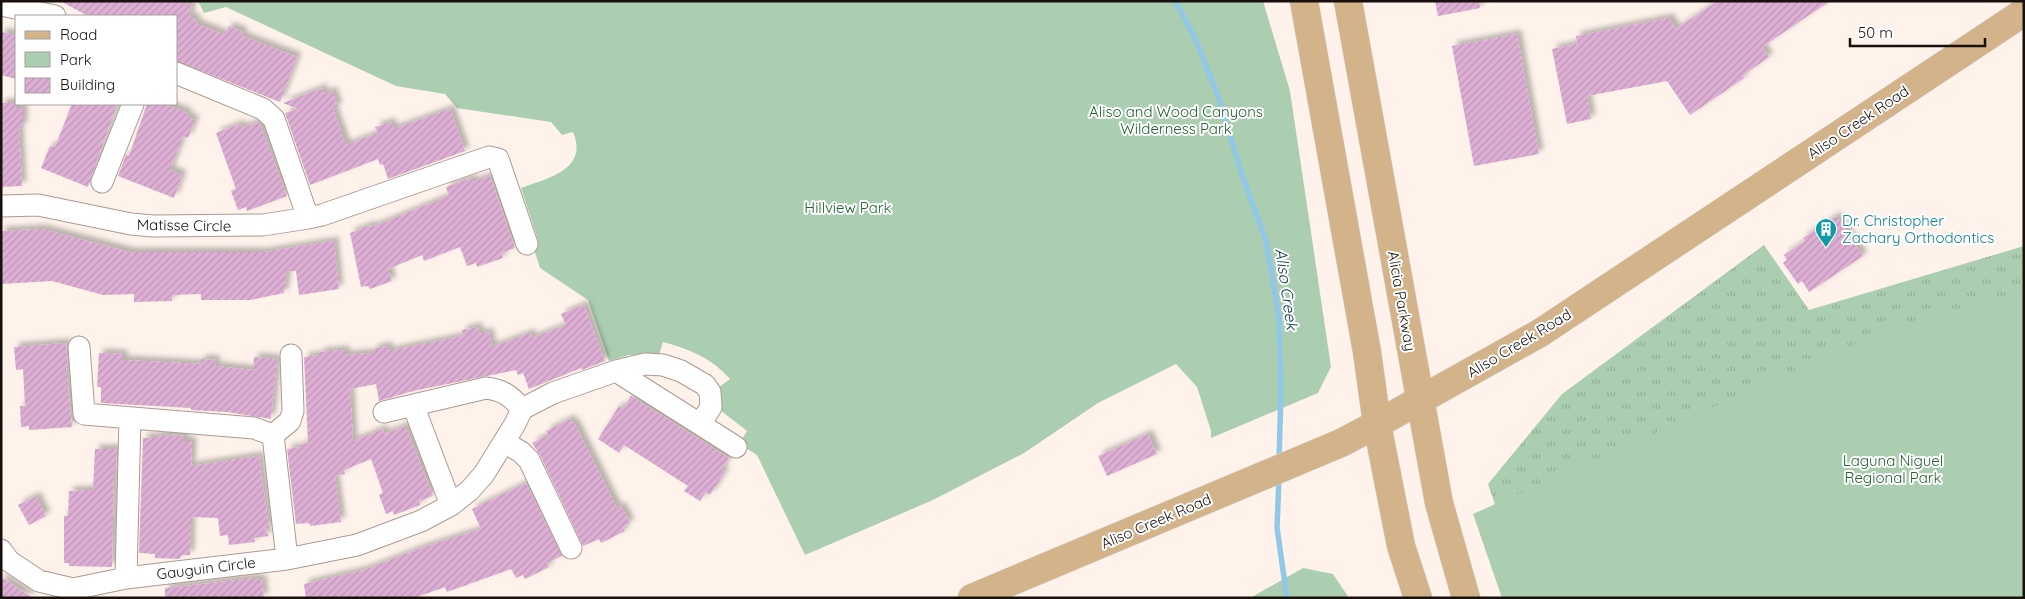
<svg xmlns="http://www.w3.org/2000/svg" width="2025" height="599" font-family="Quicksand,sans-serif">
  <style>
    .grass { fill: url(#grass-tufts) }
    .park { fill: #abceb0 }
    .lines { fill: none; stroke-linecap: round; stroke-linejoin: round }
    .stream { stroke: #90c8e6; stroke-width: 5.5 }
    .building { fill: url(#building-hatch); filter: url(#shadow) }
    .minor-casing { stroke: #ac9990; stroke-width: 23 }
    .major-casing { stroke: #d5d4d3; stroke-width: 29 }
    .minor { stroke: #fff; stroke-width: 21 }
    .major { stroke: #d3b389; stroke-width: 28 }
    .labels { text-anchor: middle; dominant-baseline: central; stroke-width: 4; stroke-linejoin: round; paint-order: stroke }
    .park-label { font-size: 15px; fill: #206231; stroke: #fff }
    .street-label { font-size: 15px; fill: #17100d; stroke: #fff }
    .culture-label { font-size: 15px; fill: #0d838f; stroke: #fff; text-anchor: start }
    .water-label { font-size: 16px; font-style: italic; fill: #023549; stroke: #fff }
  </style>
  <defs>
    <pattern id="grass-tufts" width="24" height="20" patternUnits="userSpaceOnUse" patternTransform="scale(1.25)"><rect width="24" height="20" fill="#abceb0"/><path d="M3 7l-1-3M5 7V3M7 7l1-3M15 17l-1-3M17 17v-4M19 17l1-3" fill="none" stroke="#92b096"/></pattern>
    <pattern id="building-hatch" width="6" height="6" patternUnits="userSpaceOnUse" patternTransform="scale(1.25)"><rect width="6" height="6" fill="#ddafd4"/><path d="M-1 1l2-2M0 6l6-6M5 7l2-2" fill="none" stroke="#bd96b5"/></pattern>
    <filter id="shadow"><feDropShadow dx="4.5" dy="-4.5" stdDeviation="2.5" flood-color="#0004"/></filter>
  </defs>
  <rect width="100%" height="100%" fill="#fef2eb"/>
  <!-- grass -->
  <path class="grass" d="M1764 245 1809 310 2024 246V598H1527L1488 484 1562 394Z"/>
  <!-- park -->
  <path class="park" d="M198 1H1263L1290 91 1331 367 1318 393 1211 438V431L1197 387 1176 364 1098 403 1024 453 933 500 805 555 757 455 741 445V441L747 431 720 410 722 397 719 387 730 379C712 358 689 349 663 342L659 355H629L609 361 588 300 540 268 533 246 538 240 521 188C547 178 589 170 573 132L562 135 551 122 457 108 445 94 396 86 226 7 204 13Z
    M2024 291V598H1502L1473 514 1886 330Z
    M1303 568 1333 574 1349 598H1250Z"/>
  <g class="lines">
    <!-- stream -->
    <path class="stream" d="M1175 1 1194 36 1218 96 1242 175 1266 241 1279 317 1281 392 1279 461
      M1279 477 1277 528 1287 598"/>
  </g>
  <!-- building -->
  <path class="building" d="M60 1H183L192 6 189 16 197 20 195 23 225 35 229 26 243 32 242 36 297 57 280 102 176 61V16H88Z
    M1435 1H1479L1480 8 1438 16Z
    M1718 1H1830L1762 47 1769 57 1742 76 1744 78 1690 115 1667 81 1587 96 1591 119 1567 124 1552 49 1577 44 1576 36 1669 18 1676 29Z
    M1 32 16 35V79L1 75Z
    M1517 34 1539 154 1474 166 1452 46Z
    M322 88 324 94 332 91 338 107 333 109 346 145 378 133 375 127 391 122 393 129 450 109 465 151 388 179 383 164 380 165 378 159 310 185 285 113 298 109 283 103Z
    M1 103H16V108H23V127H19L22 186 1 187Z
    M72 104H117L88 187 41 168 50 146 55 147Z
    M147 104H164L188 113 187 117 195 120 188 138 183 136 170 170 182 175 174 198 118 176 126 155 129 156Z
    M259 122 287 196 247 211 246 207 238 210 231 191 236 189 216 133 240 124 242 128Z
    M490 176 515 248 501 253 503 258 477 267 476 263 467 266 460 247 424 261 422 255 388 269 392 281 370 289 368 286 361 287 350 233 371 225 372 227 449 196 446 187 471 178 473 182Z
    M1836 216 1863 256 1809 292 1802 281 1798 284 1783 263 1787 260 1784 255 1805 241 1803 238Z
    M42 229 130 252H264L334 241 339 289 299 295 296 271H287L284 293 250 300H201V294L172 295V301L134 302V294L103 295 52 281 1 284V231Z
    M584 305 605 361 582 370 581 368 529 389 523 373 518 375 516 370 413 391 379 401 376 384 350 389 353 441 383 429 384 434 405 426 433 496 419 501 420 505 394 515 393 511 386 514 379 495 383 493 371 459 344 470 345 474 335 476 341 522 310 526 309 523 296 524 287 449 302 447V444L308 443 304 357 320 355V352L345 350V355L374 353 373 349 387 346 389 351 463 336 462 330 478 327 479 334 489 332 492 347 530 333 532 338 566 325 561 314Z
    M66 343 68 368H66L72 427 29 430V426L21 427 20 406H25L23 369 16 370 14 347Z
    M99 353 123 354V360L201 364V359L216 360 215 366 253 370 254 357 277 359 271 419 227 412 191 410V408L101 403V387H97Z
    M631 396 729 458 721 470 725 472 710 495 706 492 700 501 684 491 688 486 624 445 619 453 598 439 619 406 623 409Z
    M570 419 572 423 574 422 617 508 621 506 630 523 623 527 625 531 601 543 599 539 583 546 540 455 532 443 548 435 546 431Z
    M1148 434 1157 454 1107 476 1098 456Z
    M158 435 184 436V441H192L191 466 259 456 269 528H264L269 536 254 538 255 542 229 545 228 535 220 536 218 518 191 517 190 555H181L180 559 155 558V554L139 553 143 438 158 437Z
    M95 449H117L116 469H114L112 567 69 566V563H64V516H68L69 491 93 490Z
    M526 483 562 556 547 563 549 567 525 579 523 575 516 578 511 569 447 592 445 587 414 598H306L304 584 364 570 421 548 481 529 472 509Z
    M36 496 46 516 29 525 18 505Z
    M1 577 33 598H1Z
    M257 578 258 580 262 579 264 598H165V588Z"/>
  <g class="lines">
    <!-- minor casing -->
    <g class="minor-casing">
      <path id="minor" d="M1 5 55 16
        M102 182 133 104
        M1 206 38 205 131 224 153 226 263 225 308 218 274 119 263 109 176 73
        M308 218 322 215 489 157 498 159 527 244
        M79 347 84 414 254 428 273 435
        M616 371 736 447
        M413 405 451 505
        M384 412 486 388C503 390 511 396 522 409
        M504 442 521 452 529 460 571 548
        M1 550 9 561 39 581 73 589 126 578 287 559 357 545 421 521 451 505 470 490 484 474 515 424 522 409 553 393 616 371 645 364 663 365 681 371 705 385 710 392 711 407 700 424
        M287 559 273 435 290 421 293 411 291 355
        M126 578 130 418"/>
    </g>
    <!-- major casing -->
    <g class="major-casing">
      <path id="major" d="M1304 1 1367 352 1377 424 1401 546 1418 598
        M1348 1 1439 503 1466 598
        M972 598 1341 443 1377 424 1540 333 2024 12"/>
    </g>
    <!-- minor -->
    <use href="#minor" class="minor"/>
    <!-- major -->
    <use href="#major" class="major"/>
  </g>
  <!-- icons -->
  <defs>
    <g id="building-pin" transform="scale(1.125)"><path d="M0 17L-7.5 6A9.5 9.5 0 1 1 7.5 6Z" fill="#0f9aa8" stroke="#fff"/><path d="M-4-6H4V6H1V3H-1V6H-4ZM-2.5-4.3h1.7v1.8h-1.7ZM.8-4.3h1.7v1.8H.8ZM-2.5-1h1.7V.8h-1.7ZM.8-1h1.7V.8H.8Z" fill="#fff"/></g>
  </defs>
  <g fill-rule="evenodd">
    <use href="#building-pin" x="1826" y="229"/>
  </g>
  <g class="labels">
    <!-- park labels -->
    <g class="park-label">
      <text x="1176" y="111">Aliso and Wood Canyons<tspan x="1176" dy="17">Wilderness Park</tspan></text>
      <text x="848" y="207">Hillview Park</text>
      <text x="1893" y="460">Laguna Niguel<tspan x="1893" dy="17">Regional Park</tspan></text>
    </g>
    <!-- street labels -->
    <g class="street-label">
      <text transform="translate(1858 122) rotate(-34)">Aliso Creek Road</text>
      <text transform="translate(184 225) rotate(1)">Matisse Circle</text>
      <text transform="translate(1402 301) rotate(80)">Alicia Parkway</text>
      <text transform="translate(1519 343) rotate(-31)">Aliso Creek Road</text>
      <text transform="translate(1156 521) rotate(-23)">Aliso Creek Road</text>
      <text transform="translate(206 568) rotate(-7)">Gauguin Circle</text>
    </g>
    <!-- culture labels -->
    <g class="culture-label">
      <text x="1842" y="220">Dr. Christopher<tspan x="1842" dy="17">Zachary Orthodontics</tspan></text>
    </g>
    <!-- water labels -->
    <g class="water-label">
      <text transform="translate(1287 289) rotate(82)">Aliso Creek</text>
    </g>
  </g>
  <!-- border -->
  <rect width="2025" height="599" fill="none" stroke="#17100d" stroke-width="5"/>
  <!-- legend -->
  <rect x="15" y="15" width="162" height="90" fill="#ffffff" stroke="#a29f9e"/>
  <rect x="25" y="31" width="25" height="8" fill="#d3b389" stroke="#a29f9e"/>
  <text x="60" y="40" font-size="15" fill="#17100d">Road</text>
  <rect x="25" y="52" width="25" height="15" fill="#abceb0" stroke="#a29f9e"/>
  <text x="60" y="65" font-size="15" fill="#17100d">Park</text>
  <rect x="25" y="78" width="25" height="15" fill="url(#building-hatch)" stroke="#a29f9e"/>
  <text x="60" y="90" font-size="15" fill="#17100d">Building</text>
  <!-- scale -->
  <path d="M1850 38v8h135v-8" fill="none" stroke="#17100d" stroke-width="2.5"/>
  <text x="1858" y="38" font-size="15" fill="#17100d" stroke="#ffffff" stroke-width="4" paint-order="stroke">50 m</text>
</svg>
